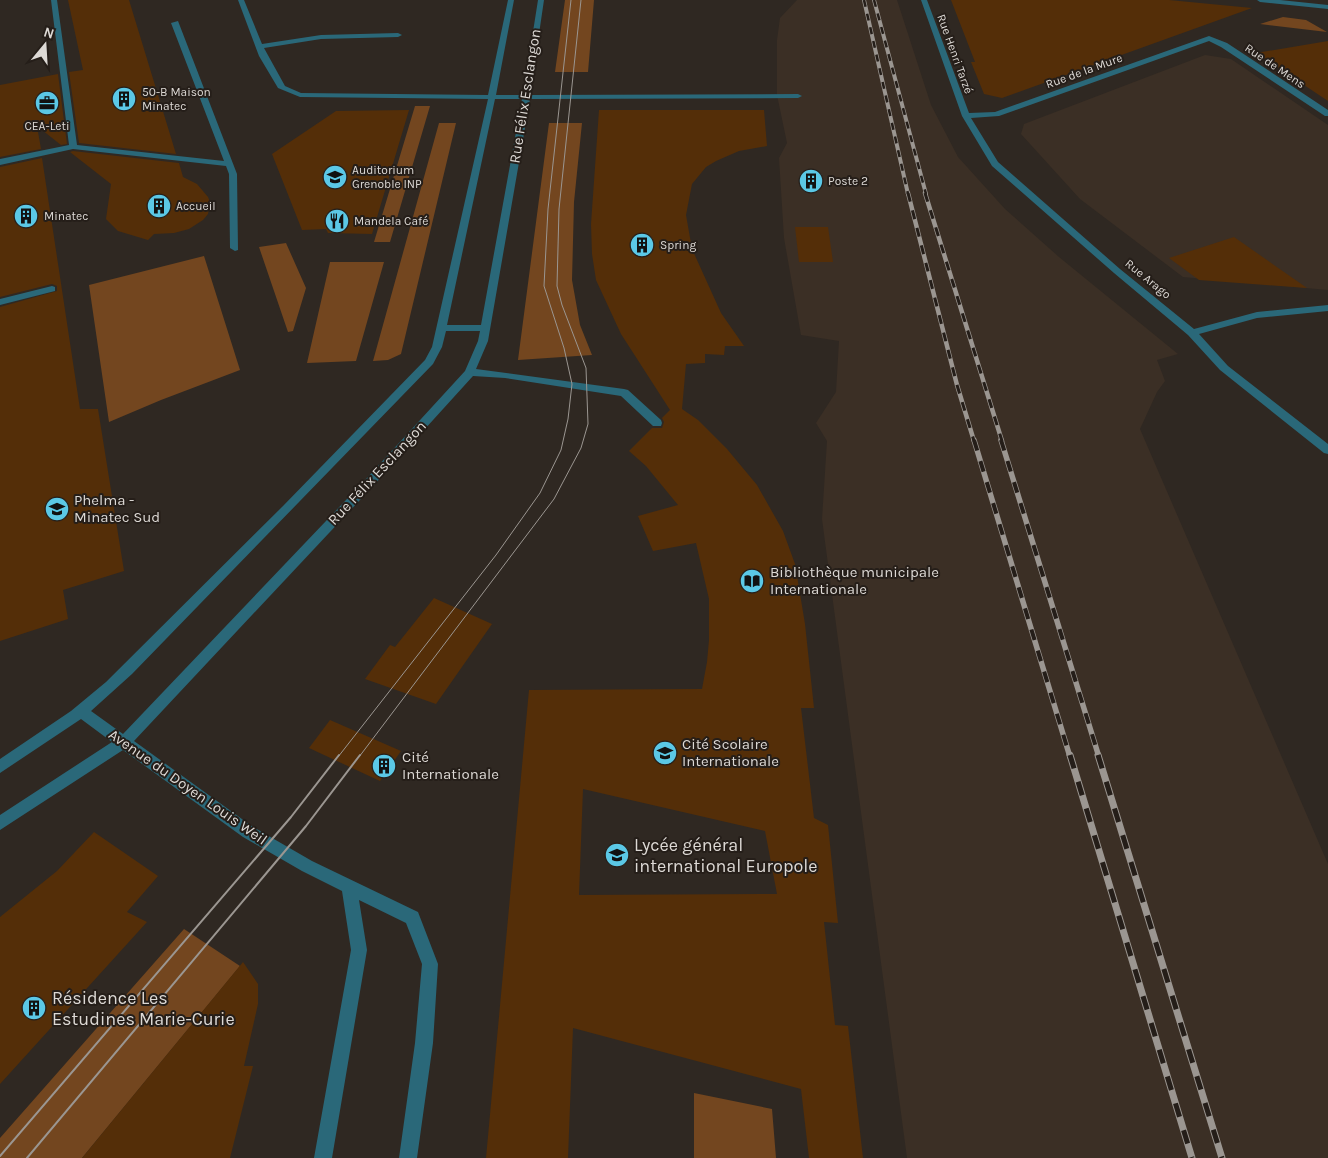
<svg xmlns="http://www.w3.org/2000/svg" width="1328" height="1158" font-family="Karla,sans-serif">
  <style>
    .built { fill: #3b2f25 }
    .green { fill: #73461f }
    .building { fill: #542e08; fill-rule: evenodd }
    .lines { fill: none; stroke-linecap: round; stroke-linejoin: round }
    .minor { fill: #2a6879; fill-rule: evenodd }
    .tram-far1 { stroke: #9b9691; stroke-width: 1 }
    .tram { stroke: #9b9691; stroke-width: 2 }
    .rail-far3-casing { stroke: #9b9691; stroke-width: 4 }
    .rail-far2-casing { stroke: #9b9691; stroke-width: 4.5 }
    .rail-far1-casing { stroke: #9b9691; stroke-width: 5.5 }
    .rail-casing { stroke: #9b9691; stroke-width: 7 }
    .rail-far3 { stroke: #251e19; stroke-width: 2.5; stroke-dasharray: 7; stroke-linecap: butt }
    .rail-far2 { stroke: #251e19; stroke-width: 3; stroke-dasharray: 9; stroke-linecap: butt }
    .rail-far1 { stroke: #251e19; stroke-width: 4; stroke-dasharray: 11; stroke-linecap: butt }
    .rail { stroke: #251e19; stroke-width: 5; stroke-dasharray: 14; stroke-linecap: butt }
    .labels { text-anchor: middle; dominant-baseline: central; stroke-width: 4; stroke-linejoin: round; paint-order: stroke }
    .far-street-label { font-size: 12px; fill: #ddd9d5; stroke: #251e19 }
    .far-poi-label { font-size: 12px; fill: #ddd9d5; stroke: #251e19; text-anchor: start }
    .street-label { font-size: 15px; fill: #ddd9d5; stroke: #251e19 }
    .poi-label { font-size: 15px; fill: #ddd9d5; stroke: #251e19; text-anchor: start }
    .near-poi-label { font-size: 18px; fill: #ddd9d5; stroke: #251e19; text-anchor: start }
  </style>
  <rect width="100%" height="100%" fill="#2f2822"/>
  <!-- built -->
  <path class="built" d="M797 0H897L931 105 958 157 1005 209 1059 257 1178 354 1157 360 1165 381 1157 392 1140 429 1328 864V1158H907L822 519 827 441 816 423 836 392 839 341 801 335 784 238 779 158 787 143 777 95V40L780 18Z
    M1205 55 1231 59 1328 125V290L1183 277 1080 199 1021 134 1024 124Z"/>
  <!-- green -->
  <path class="green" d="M565 0H594L588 72H555Z
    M1283 17 1306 20 1327 32 1260 24Z
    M415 106H430L390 242H374Z
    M439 123H456L401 354 388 360 373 361Z
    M549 123H582L574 202 572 280 580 325 592 355 518 360Z
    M286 243 306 288 293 331 288 332 259 247Z
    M204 256 240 370 161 400 109 422 89 285Z
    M330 262H384L356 361 307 363Z
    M184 929 240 966 82 1158H0V1138Z
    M694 1093 772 1109 776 1158H694Z"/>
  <!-- building -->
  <path class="building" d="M68 0H129L176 154 79 143 69 72 83 70Z
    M951 0H1169L1252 8 1002 98 984 94 971 62H975Z
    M1328 41V101L1256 53Z
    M58 74 67 144 61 145 37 126 41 149 0 157V85Z
    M409 110 372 234 328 233 326 229 302 230 272 154 336 111Z
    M599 110H764L767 146 739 151 716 161 706 167 692 184 686 215 692 249 721 313 744 346H725L724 355 705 354V363L686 364 682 409 698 420 727 449 757 485 783 531 795 564 805 624 814 708H801L814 818 828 825 838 923 824 922 835 1025 848 1026 863 1158H809L801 1089 573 1028 568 1158H486L529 690 702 689 707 662 709 640V599L696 543 653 551 638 516 678 505 646 466 629 451 652 428H662L664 422 662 418 670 410 621 334 596 280 592 254 591 224ZM583 789 765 831 777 894 579 895Z
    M73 151 179 163 183 177 197 184 208 197 210 202 208 214 203 220 189 229 174 233 154 234 148 240 118 231 106 219 111 184 70 152Z
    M42 158 80 409H98L124 571 63 590 68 619 0 641V307L57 291V286L52 284 0 297V167Z
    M795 227H828L833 262H799Z
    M1234 237 1307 288 1199 280 1169 258Z
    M434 598 492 624 436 704 365 679 390 645 395 647Z
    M330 720 401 751 380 781 309 748Z
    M94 832 158 876 127 912 147 922 0 1084V917L57 871Z
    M243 962 258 984V1004L244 1066H253L230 1158H82Z"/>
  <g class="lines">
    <!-- minor -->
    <path class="minor" d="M51 0H57L77 145 224 161 171 23 178 21 237 174 238 250 235 251 230 248 229 174 226 166 73 149 0 165V159L69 145Z
      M238 0H244L262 44 321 35 398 33 402 35 398 37 321 39 264 48 285 86 301 93 488 95 508 0H514L496 95H523L538 0H544L530 95 798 94 802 96 798 98 530 99 488 341 476 369 624 389 628 390 661 420 662 423 661 426H653L621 396 505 378 473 376 374 485 134 741 253 827 312 861 418 912 438 964 433 1043 417 1158H399L415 1043 422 964 406 923 359 900 367 950 332 1158H314L351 950 342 891 302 871 243 837 123 750 0 830V815L112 742 81 719 0 773V759L71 711 106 682 283 506 425 360 432 347 488 99 300 97 278 88 259 56ZM495 99H522L481 325H447ZM446 331H480L478 341 465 371 366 479 123 734 91 711 132 674 433 364 442 347Z
      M921 0H927L969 113 995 112 1209 36 1227 43 1328 110V116H1325L1221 47 1209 41 999 116 971 118 998 162 1120 269 1194 329 1257 312 1328 305V311L1257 318 1199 334 1228 366 1328 444V454L1324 453 1220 370 1188 335 1114 273 992 166 962 116Z
      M1257 0H1280L1328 5V9L1260 2Z
      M52 286 55 287V291L0 305V299Z"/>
    <!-- tram-far1 -->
    <path class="tram-far1" d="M338 757 496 555 540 493 561 450 568 419 572 384 564 348 544 286 548 209 571 0
      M359 757 554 499 581 448 588 424 586 368 562 305 557 286 559 209 581 0"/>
    <!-- tram -->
    <path class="tram" d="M0 1156 291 817 339 755
      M27 1158 306 826 360 755"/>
    <!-- rail-far3 casing -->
    <g class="rail-far3-casing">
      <path id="rail-far3" d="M864 0 908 194
        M874 0 926 194"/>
    </g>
    <!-- rail-far2 casing -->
    <g class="rail-far2-casing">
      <path id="rail-far2" d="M908 193 957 385 974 441
        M925 193 1002 441"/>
    </g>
    <!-- rail-far1 casing -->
    <g class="rail-far1-casing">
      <path id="rail-far1" d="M974 440 1070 757
        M1001 440 1099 757"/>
    </g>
    <!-- rail casing -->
    <g class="rail-casing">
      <path id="rail" d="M1070 755 1192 1158
        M1098 755 1222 1158"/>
    </g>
    <!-- rail-far3 -->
    <use href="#rail-far3" class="rail-far3"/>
    <!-- rail-far2 -->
    <use href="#rail-far2" class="rail-far2"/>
    <!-- rail-far1 -->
    <use href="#rail-far1" class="rail-far1"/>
    <!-- rail -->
    <use href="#rail" class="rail"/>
  </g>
  <!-- icons -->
  <defs>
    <g id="building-disc" transform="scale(1.25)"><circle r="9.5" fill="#5bc8e6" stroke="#251e19"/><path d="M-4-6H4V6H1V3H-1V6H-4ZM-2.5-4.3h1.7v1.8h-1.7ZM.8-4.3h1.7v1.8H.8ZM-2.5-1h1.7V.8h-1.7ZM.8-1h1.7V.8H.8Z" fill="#111"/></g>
    <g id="office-disc" transform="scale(1.25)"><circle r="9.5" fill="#5bc8e6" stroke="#251e19"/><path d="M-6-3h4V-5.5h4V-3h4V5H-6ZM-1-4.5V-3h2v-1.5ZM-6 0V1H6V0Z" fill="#111"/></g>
    <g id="university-disc" transform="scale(1.25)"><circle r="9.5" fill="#5bc8e6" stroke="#251e19"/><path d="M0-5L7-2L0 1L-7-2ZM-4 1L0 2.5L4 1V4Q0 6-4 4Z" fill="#111"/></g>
    <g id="restaurant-disc" transform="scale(1.25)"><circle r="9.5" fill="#5bc8e6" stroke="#251e19"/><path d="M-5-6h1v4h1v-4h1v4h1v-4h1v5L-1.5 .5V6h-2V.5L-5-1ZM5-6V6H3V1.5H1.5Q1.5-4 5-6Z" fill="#111"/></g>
    <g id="library-disc" transform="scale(1.25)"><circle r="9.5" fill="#5bc8e6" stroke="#251e19"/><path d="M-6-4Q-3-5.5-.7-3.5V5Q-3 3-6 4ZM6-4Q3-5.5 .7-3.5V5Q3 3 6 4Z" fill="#111"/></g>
    <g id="school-disc" transform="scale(1.25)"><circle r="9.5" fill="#5bc8e6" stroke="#251e19"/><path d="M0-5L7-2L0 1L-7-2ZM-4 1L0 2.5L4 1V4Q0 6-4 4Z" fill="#111"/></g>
  </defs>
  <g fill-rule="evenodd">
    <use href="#building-disc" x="124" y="99"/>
    <use href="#office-disc" x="47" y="103"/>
    <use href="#university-disc" x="335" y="177"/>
    <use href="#building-disc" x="811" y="181"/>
    <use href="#building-disc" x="159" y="206"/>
    <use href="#building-disc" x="26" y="216"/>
    <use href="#restaurant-disc" x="337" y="221"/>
    <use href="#building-disc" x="642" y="245"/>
    <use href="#university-disc" x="57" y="509"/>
    <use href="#library-disc" x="752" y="581"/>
    <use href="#school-disc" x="665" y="753"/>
    <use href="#building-disc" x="384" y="766"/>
    <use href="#school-disc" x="617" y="855"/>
    <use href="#building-disc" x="34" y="1008"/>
  </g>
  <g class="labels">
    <!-- far-street labels -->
    <g class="far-street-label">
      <text transform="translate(955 54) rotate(70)">Rue Henri Tarzé</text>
      <text transform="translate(1275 66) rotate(34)">Rue de Mens</text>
      <text transform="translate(1084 71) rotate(-20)">Rue de la Mure</text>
      <text transform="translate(1148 279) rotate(39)">Rue Arago</text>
    </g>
    <!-- far-poi labels -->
    <g class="far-poi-label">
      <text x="142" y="92">50-B Maison<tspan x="142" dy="14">Minatec</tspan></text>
      <text x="47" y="126" text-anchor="middle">CEA-Leti</text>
      <text x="352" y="170">Auditorium<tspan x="352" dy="14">Grenoble INP</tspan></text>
      <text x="828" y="181">Poste 2</text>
      <text x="176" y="206">Accueil</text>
      <text x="44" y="216">Minatec</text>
      <text x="354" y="221">Mandela Café</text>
      <text x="660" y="245">Spring</text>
    </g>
    <!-- street labels -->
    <g class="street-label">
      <text transform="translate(525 96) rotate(-81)">Rue Félix Esclangon</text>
      <text transform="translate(377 473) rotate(-47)">Rue Félix Esclangon</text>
      <text transform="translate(188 787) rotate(35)">Avenue du Doyen Louis Weil</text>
    </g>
    <!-- poi labels -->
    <g class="poi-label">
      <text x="74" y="500">Phelma -<tspan x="74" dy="17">Minatec Sud</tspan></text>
      <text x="770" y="572">Bibliothèque municipale<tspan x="770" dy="17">Internationale</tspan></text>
      <text x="682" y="744">Cité Scolaire<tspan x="682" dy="17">Internationale</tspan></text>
      <text x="402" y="757">Cité<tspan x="402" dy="17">Internationale</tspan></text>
    </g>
    <!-- near-poi labels -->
    <g class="near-poi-label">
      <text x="634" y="845">Lycée général<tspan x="634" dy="21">international Europole</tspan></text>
      <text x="52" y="998">Résidence Les<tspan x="52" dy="21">Estudines Marie-Curie</tspan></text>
    </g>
  </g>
  <!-- north arrow -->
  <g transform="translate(45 45) rotate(18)" stroke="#251e19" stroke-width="4" paint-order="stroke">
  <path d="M0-4L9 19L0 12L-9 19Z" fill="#ddd9d5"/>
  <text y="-8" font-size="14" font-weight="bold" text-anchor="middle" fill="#ddd9d5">N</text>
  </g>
</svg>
